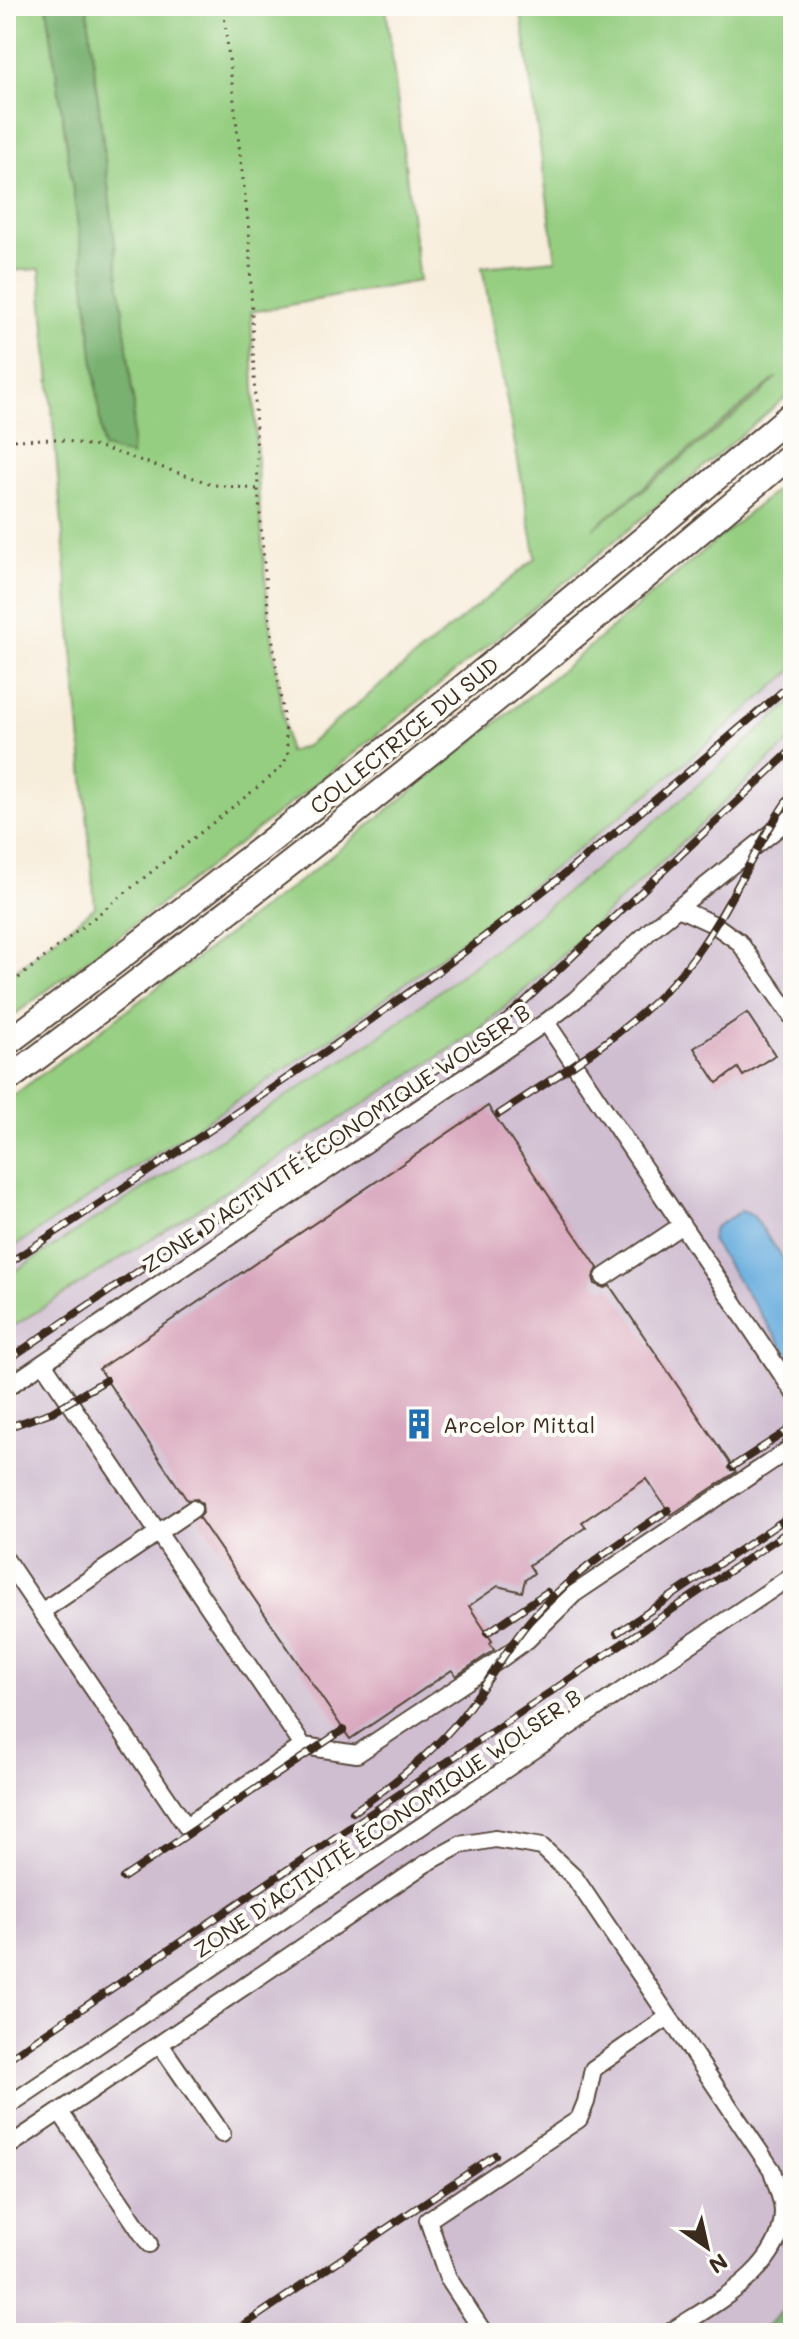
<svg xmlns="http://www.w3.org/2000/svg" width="799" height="2339" font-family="Mali,sans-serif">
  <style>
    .industrial { fill: #cfbdd0 }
    .green { fill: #95ce81; stroke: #687c50; stroke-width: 2; fill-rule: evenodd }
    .forest { fill: #78b16f; stroke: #5a6e46; stroke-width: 2 }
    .water { fill: #69adde; stroke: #526c7e; stroke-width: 2 }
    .building { fill: #d9a7bd }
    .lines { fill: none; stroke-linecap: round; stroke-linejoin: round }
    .minor-casing { stroke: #57473a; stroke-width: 20 }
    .highway-casing { stroke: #57473a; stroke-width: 28 }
    .path { stroke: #57473a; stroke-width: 3; stroke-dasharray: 2 6; stroke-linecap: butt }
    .minor { stroke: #fff; stroke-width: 16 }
    .highway { stroke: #fff; stroke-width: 24 }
    .rail-casing { stroke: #3b2a1e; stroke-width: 8 }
    .rail { stroke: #fdfcf7; stroke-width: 5; stroke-dasharray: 15; stroke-linecap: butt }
    .labels { text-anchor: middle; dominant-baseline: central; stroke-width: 8; stroke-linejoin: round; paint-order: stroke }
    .street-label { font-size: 22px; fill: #3b2a1e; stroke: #fdfcf7 }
    .poi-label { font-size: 22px; fill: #3b2a1e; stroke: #fdfcf7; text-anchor: start }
  </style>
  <rect width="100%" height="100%" fill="#fdfcf7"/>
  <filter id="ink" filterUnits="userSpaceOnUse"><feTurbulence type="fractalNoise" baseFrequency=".0125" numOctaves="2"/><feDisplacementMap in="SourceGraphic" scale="16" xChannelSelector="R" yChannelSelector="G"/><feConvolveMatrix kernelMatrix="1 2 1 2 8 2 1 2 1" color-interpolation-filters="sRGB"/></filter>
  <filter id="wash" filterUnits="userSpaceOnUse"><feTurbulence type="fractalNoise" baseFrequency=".006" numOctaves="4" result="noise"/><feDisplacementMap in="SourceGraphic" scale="32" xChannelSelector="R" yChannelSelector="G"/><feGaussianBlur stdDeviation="1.8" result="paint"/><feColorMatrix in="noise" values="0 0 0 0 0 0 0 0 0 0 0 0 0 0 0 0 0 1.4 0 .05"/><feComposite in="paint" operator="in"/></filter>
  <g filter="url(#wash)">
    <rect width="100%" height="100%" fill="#f7eddb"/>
    <!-- industrial -->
    <path class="industrial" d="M793 670V701L667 812 515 933 379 1037 6 1277V1252L326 1042 442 956 652 791Z
      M793 738V2301L759 2333H6V1331L474 1034 528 987Z"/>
    <!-- green -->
    <path class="green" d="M6 6H47L82 254 103 448 134 407 87 6H386L419 281 251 312 258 489 267 599 288 752 306 746 536 558 482 267 556 260 520 6H793V391C537 609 276 821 6 1021V978L95 907 40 269 6 271ZM777 377 759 395 652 483 593 529Z
      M793 476V670L652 791 442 956 326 1042 6 1252V1101L310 873 570 663Z
      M793 701V738L528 987 474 1034 6 1331V1277L379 1037 515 933 667 812Z"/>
    <!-- forest -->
    <path class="forest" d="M47 6H87L134 407 131 456 103 448 82 254Z
      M793 2301V2333H759Z"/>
    <!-- water -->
    <path class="water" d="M741 1211 753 1215 793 1273V1362L711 1240 714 1228Z"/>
    <g id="blocks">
      <!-- building -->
      <path class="building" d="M747 1013 775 1055 743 1076 738 1068 717 1083 694 1048Z
        M488 1106 598 1268 593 1277 595 1284 604 1288 610 1286 736 1472 671 1515 646 1479 582 1522 586 1527 529 1565 534 1573 525 1580 522 1592 498 1586 469 1606 492 1641 490 1643 494 1650 456 1676 452 1670 350 1739 199 1518 203 1513 202 1504 197 1499 187 1500 99 1369Z"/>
    </g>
  </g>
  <g filter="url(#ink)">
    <use href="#blocks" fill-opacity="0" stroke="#57473a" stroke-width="2"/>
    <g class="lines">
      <!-- minor casing -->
      <g class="minor-casing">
        <path id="minor" d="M678 908 715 925 739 942 793 1018
          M546 1022 793 1391
          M604 1277 682 1225
          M6 1388 546 1022 575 1000 653 928 793 816
          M6 1560 186 1826 303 1746 43 1363
          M41 1612 193 1509
          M303 1746 357 1754 502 1658 527 1640 574 1594 788 1450 793 1443
          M160 2044 222 2134
          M6 2107 793 1575
          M60 2112 149 2244
          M6 2148 425 1864 460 1845 495 1839 542 1847 575 1878 772 2170C775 2183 783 2199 783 2212 783 2270 711 2305 669 2333
          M484 2333 448 2278 428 2220 579 2119 586 2102 593 2069 668 2017"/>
      </g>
      <!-- highway casing -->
      <g class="highway-casing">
        <path id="highway" d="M6 1044C276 842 536 631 793 413
          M6 1081C275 880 537 671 793 453"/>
      </g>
      <!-- path -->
      <path class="path" d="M791 6 793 13
        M6 440 57 439 103 448 215 485 258 489
        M6 988 274 774 284 764 288 752 267 599 258 489 249 231 223 6"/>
      <!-- minor -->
      <use href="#minor" class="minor"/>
      <!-- highway -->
      <use href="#highway" class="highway"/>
      <!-- rail casing -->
      <g class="rail-casing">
        <path id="rail" d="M499 1114C570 1067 645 1024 696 954 733 903 756 843 793 792
          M6 1265C153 1168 300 1073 441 969 563 879 679 781 793 682
          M6 1361 484 1037 524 1002 793 749
          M6 1428 52 1412 106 1380
          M732 1467 793 1427
          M487 1633 547 1592
          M617 1633 793 1514
          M353 1812C391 1786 429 1756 459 1720 489 1684 509 1641 542 1607 579 1569 624 1540 668 1510
          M123 1878 343 1730
          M6 2060 793 1528
          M232 2333 495 2155"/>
      </g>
      <!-- rail -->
      <use href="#rail" class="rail"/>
    </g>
  </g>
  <!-- icons -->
  <defs>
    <g id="building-bare" transform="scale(2.4)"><path d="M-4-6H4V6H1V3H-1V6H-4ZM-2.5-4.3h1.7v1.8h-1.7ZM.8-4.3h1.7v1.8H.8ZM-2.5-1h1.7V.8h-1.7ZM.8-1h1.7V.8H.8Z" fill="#1f6fb2" stroke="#fdfcf7" stroke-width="2.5" paint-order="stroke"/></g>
  </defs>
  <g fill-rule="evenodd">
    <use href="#building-bare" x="419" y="1424"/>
  </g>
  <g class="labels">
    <!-- street labels -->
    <g class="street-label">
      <text transform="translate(404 735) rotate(-39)">COLLECTRICE DU SUD</text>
      <text transform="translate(336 1138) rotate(-34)">ZONE D'ACTIVITÉ ÉCONOMIQUE WOLSER B</text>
      <text transform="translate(387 1823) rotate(-34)">ZONE D'ACTIVITÉ ÉCONOMIQUE WOLSER B</text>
    </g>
    <!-- poi labels -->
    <g class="poi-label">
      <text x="443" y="1424">Arcelor Mittal</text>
    </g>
  </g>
  <!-- margin -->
  <rect width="799" height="2339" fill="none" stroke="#fdfcf7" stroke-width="32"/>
  <!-- north arrow -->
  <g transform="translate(707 2247) rotate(146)" stroke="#fdfcf7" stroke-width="6" paint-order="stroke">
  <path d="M0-6L14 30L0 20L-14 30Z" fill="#3b2a1e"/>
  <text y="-12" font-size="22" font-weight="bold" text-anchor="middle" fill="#3b2a1e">N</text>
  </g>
</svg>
